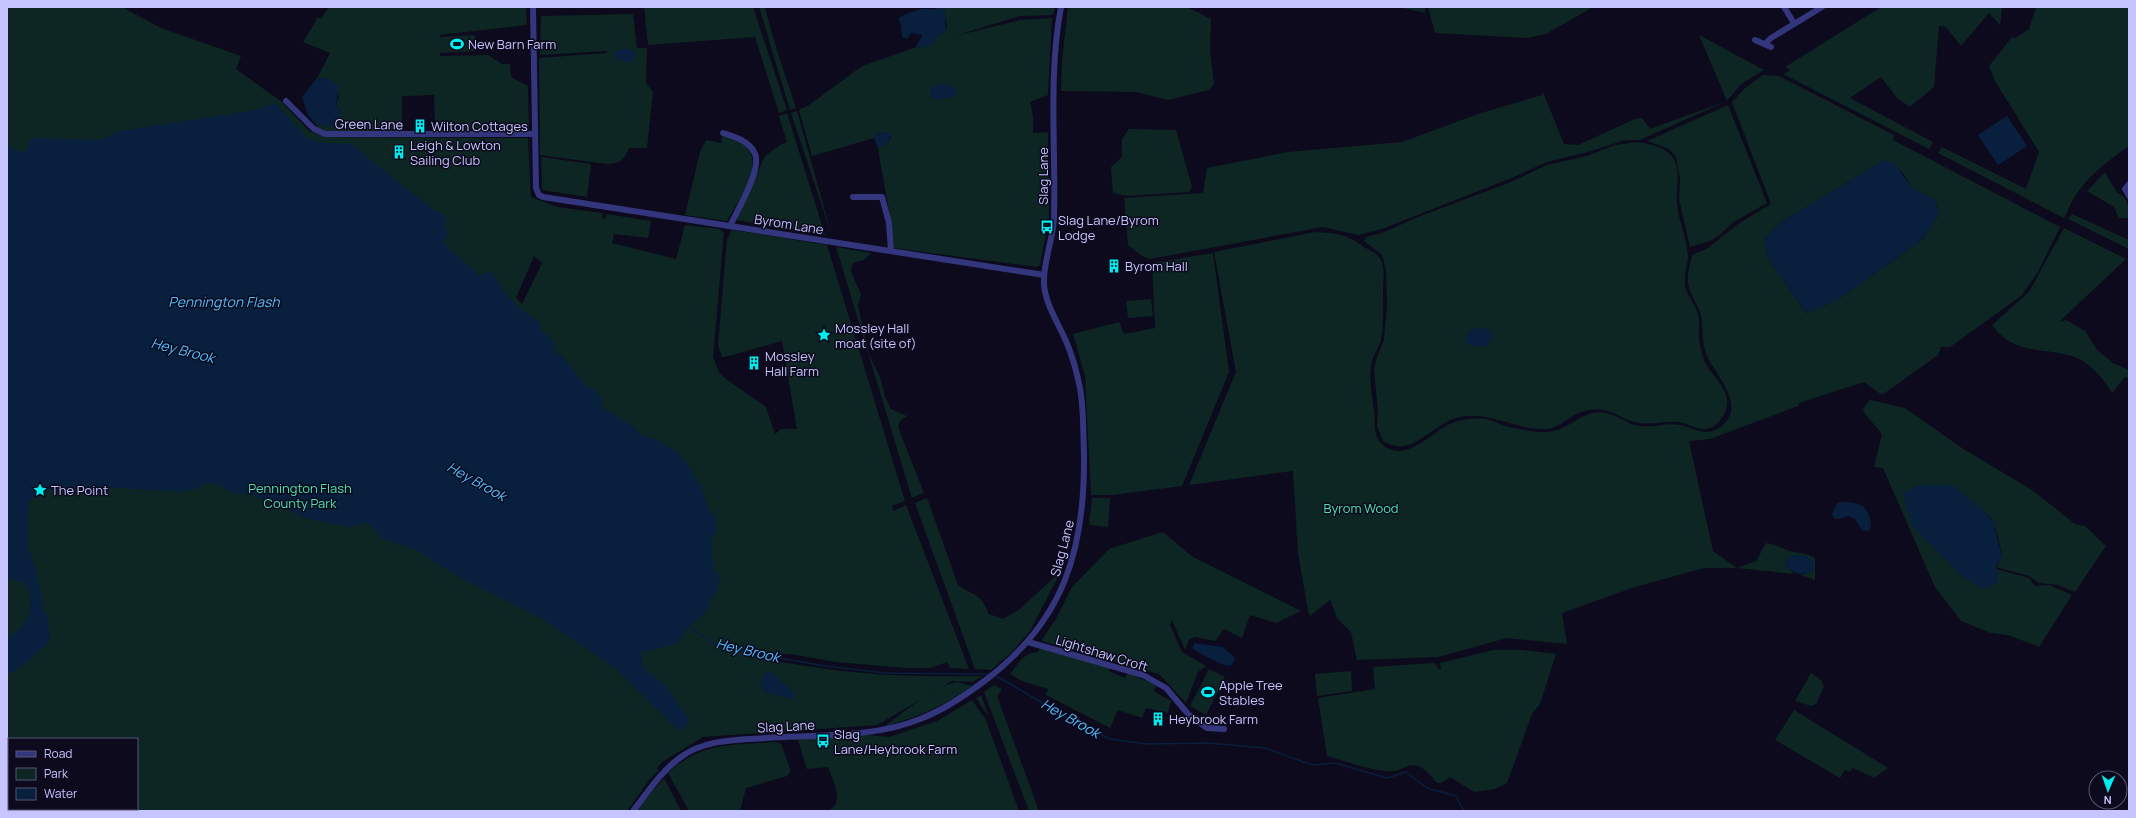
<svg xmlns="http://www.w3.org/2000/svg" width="2136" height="818" font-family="Manrope,sans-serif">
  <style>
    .green { fill: #0d2623; fill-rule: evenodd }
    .water { fill: #08203d }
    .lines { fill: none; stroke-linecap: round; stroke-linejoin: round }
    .stream { stroke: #08203d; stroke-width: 1.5 }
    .minor { stroke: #33367d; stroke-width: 6 }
    .labels { text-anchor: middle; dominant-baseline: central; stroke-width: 3; stroke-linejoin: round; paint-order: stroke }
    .poi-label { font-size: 13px; fill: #c7c5ff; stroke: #0c0a1c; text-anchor: start }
    .street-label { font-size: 13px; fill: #c7c5ff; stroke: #0c0a1c }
    .park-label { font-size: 13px; fill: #4de3b1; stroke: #0c0a1c }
    .water-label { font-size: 14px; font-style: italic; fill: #53beff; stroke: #0c0a1c }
  </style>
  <rect width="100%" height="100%" fill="#0c0a1c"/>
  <!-- green -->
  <path class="green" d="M7 7H122L161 28 241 56 236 69 282 102 309 131 325 137 528 138 531 197 557 207 602 213 603 219H605L607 214 651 221 648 238 614 234 612 243 676 259 685 225 719 229 724 232 713 357 719 372 726 379 766 407 775 434 781 429H797L782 341 729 356 722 357 718 345 727 239 732 230 827 245 905 501 892 506 894 511 906 505 969 669 950 668 947 662 931 668H906L836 662 790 654H753C770 661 788 663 807 666 865 676 924 677 983 676L972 682 952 681 877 725 703 737 662 762 657 768 659 770 650 779 627 811H93L80 809H137V739H9V802L7 803ZM534 256 542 263 522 304 516 298Z
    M329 7H526L527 25 440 35 439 37 475 35V51L440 53V56L488 55 502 64H510L511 77 528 86 529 128 435 130 434 95 402 96V131L398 132 325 131 319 129 316 125 321 126 341 113 336 104 339 96 330 79 317 78 330 53 303 42 318 17 321 19Z
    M644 7H753L787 110 779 113 755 37 648 45Z
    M759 7H765C773 41 785 74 796 108L790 110Z
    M943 7H1055L1053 15 1020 16 955 36 1020 20 1052 18 1048 95 1030 102 1033 116V133L1048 132 1049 219 1041 259 1040 265 1036 267 894 248C891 214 883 181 878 148 885 145 889 144 891 137L886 132 878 134 874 138 812 156 799 110 809 105 862 66 934 41 938 35 945 32 947 25Z
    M1068 7H1187L1211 19 1210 51 1214 84 1209 90 1168 100 1136 92 1061 91 1062 61Z
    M1399 7H1425V13Z
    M1428 7H1593L1546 34 1528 38 1435 33Z
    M1881 7H2002L2000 25 1989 13 1961 46 1946 27 1939 26 1934 87 1910 107 1897 98 1881 77 1850 98 1933 142 1929 149 1783 74 1790 70 1785 67Z
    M2036 7H2129V146C2108 161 2088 175 2074 198 2070 204 2068 211 2064 218L1938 153 1942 147 2026 189 2039 152 1995 81 1989 66 2013 36 2014 39 2029 29Z
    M633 14 637 48H647L646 83 653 92 647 148H629C624 160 620 164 607 164L540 155 539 58 606 53 607 51 540 55 541 16Z
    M1699 35 1764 70 1741 84 1727 101 1640 140H1625L1588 152 1547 162 1509 179 1382 229 1358 235 1323 227 1150 259 1142 256 1128 245 1124 198 1203 193 1207 168 1288 152 1402 142 1478 114 1542 95 1543 92 1564 144 1578 145 1635 119 1642 118 1650 129 1727 101Z
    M1763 75 1779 76 1894 135 1893 140 2060 227 2038 272 2021 296 1950 347H1941L1938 355 1882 395 1864 382 1799 403 1798 406 1710 439 1689 441 1713 551 1737 568 1756 561 1766 543C1776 544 1782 549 1790 551 1799 553 1806 553 1815 558V580L1800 575 1814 571 1807 557 1795 555 1787 559 1786 565 1794 574 1737 568H1704L1635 587 1562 613 1567 644 1507 638 1438 657 1357 660 1351 632 1337 618 1330 600 1310 616 1308 611 1298 553 1293 471 1189 485 1236 372 1214 252 1315 232C1337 233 1346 234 1364 247 1371 251 1379 254 1382 262 1385 271 1383 281 1383 291 1383 306 1384 324 1381 339 1379 348 1372 356 1371 366 1369 381 1372 395 1374 410 1376 423 1372 434 1382 444 1404 465 1432 432 1450 424 1461 419 1474 417 1486 419 1493 420 1499 424 1505 426 1518 429 1536 433 1549 432 1572 430 1583 406 1610 414 1620 417 1629 425 1640 426 1653 428 1667 422 1680 425 1694 428 1705 437 1719 428 1750 406 1714 375 1706 353 1702 342 1703 332 1702 321 1701 308 1692 299 1689 287 1686 278 1690 265 1692 255L1708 248 1738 224 1771 204 1732 102 1745 88ZM1884 160 1903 173 1912 188 1934 199 1940 213 1922 240 1840 298 1807 314 1768 258 1764 240 1780 223Z
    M1728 105 1767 203 1732 223 1721 234 1710 241 1690 247 1679 199 1680 179 1676 157 1669 149 1647 141Z
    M797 111 832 236 791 113Z
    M787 113 825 235 736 220 765 156 780 145 787 142 779 116Z
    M1129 129 1176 130 1192 187 1189 192 1126 196 1113 193 1111 167 1122 157V139Z
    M722 136C729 136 733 139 739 142 771 157 738 201 727 221L685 215 700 152 706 140 721 143Z
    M1638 142C1650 144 1667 147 1674 159 1681 172 1676 188 1677 202 1678 220 1687 238 1688 256 1688 265 1684 274 1685 283 1685 294 1695 303 1698 314 1701 321 1698 330 1699 337 1699 343 1701 349 1702 354 1708 380 1744 392 1718 423 1715 427 1708 429 1703 429 1694 429 1686 422 1677 422 1664 421 1652 425 1640 423 1617 420 1611 404 1585 411 1570 414 1562 428 1546 429 1515 430 1486 409 1456 418 1430 426 1411 459 1383 441L1377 426 1378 411 1374 370 1376 360 1384 340 1387 306 1386 270 1382 255 1364 241 1366 237 1382 233 1418 217 1511 182 1547 165 1587 156 1615 145Z
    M541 157 591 164 587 197 542 190Z
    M2105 172 2117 193C2128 196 2129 208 2129 218H2119L2114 207 2087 191Z
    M2072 214 2129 240V249L2068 219Z
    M2064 228 2126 259 2059 322 2066 320 2085 331 2097 350 2113 363 2129 370V378L2125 377 2112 393C2104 379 2090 363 2075 357 2043 346 2016 357 1992 325L2029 292Z
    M836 247 871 253 864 260 853 263 851 272 861 294 858 306 869 355 880 377 885 397 891 409 907 416 900 421 898 427 924 493 912 498Z
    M1213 253 1229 372 1182 486 1112 495H1091L1085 376 1073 334 1119 322 1124 334 1155 328 1152 263Z
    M1151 299 1153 316 1128 318 1126 301Z
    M1870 400 1905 408 1962 448 2032 490 2075 524 2085 526 2106 546 2075 592 2058 585 2039 583 2029 576 1996 567 2002 555 1998 537 1993 521 1982 509 1998 582 1996 569 2029 578 2035 586 2049 585 2072 595 2039 647 2008 635 1991 633 1961 621 1935 587 1883 468 1874 467 1882 434 1865 414 1863 409Z
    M927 498 958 585C975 597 980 592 989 614L1003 619 1020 609 1061 571 1030 631 1012 652 991 670 975 669 915 503Z
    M1092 498H1110L1108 527 1089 525Z
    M1163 532 1193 557 1301 611 1276 623 1250 615 1242 638 1224 629 1215 641 1195 637 1189 640 1185 650 1172 620 1170 625 1182 652 1206 666 1198 672 1186 703 1159 674 1041 641 1056 619 1072 587 1109 549Z
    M1040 648 1109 667V671L1125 678 1128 673 1156 685 1154 691 1171 701 1168 713 1146 708 1142 718 1118 710 1110 728 1046 695 1048 689 1022 681 1010 674C1018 664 1024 652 1038 652Z
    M1493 650H1522L1556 654 1540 704 1532 714 1507 783 1495 789 1474 792 1450 777 1441 783H1437C1431 776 1426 769 1418 766 1409 763 1403 770 1394 771 1375 773 1346 761 1327 756L1318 698 1375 689 1373 667 1434 663 1437 666 1438 669H1441L1440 663Z
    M1209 669 1225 677 1206 715 1190 706Z
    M1351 671 1352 691 1317 696 1315 674Z
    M1811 673 1821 680 1824 687 1816 704 1811 706 1795 701Z
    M957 682 972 686C944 705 918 718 885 726 904 712 935 686 957 682Z
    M994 685 1002 689 997 696 1039 811H1029L984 692Z
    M981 695 988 714V716L976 698Z
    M972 700 986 720 1019 811H827C846 804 833 781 828 767L807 769 798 740 868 735 889 737 937 721Z
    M1794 710 1888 768 1874 778 1853 768 1849 772 1845 770 1840 778 1775 740Z
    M776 742 781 744 791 771 787 776 746 788 740 811H689L668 773C700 742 733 745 776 742Z
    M664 778 681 811H635Z"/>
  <!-- water -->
  <path class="water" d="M939 7H943L945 10C944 18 947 24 945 32L938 35 933 44 923 48 916 46 923 35 911 33 907 39 902 37 901 24 898 19C902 15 918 9 924 9 931 8 933 12 939 7Z
    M621 49H631L635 53 634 60 628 63 616 58 614 55 616 51Z
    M317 78 330 79 339 87 336 104 341 113 339 123 332 127 316 125 308 115 302 97Z
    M945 84 955 87 957 92 954 97 935 99 930 97V89L937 85Z
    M275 103 307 138 317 142 351 144 435 211 441 213 447 219 445 227 448 232 444 244 479 275 492 272 503 290 520 309 539 321 543 333 552 338 556 352 563 357 587 387 595 390 601 398 602 407 634 427 640 435 657 440 679 453 700 484 709 511 714 515 717 523 716 531 711 541 713 566 720 579 716 594 711 598C709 615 697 617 688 628 684 632 680 639 677 644L641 652 643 668 665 685 690 721 680 732 616 669 544 620 464 580 414 549 383 539 367 523 348 527 308 519 247 493 234 494 218 484 205 483 199 488 180 492 100 487 40 490 29 503 28 546 36 570 43 607 48 620 50 641 30 660 7 676V639C28 623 38 608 25 583L7 578V145L15 150 25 152 32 138 100 140 119 131 251 111Z
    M2007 116 2027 146 1998 165 1978 135Z
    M887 132 890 133C891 142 886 145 878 148L874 138 878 134Z
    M1884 160 1895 164 1912 188 1934 199 1940 213 1922 240 1840 298 1807 314 1768 258 1764 240 1780 223Z
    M1476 328H1486L1491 331 1492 339 1488 346 1476 347 1468 344 1465 339 1468 332Z
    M1918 485H1952L1982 509 1993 521 2002 556 1996 565 1998 582 1984 589 1963 577 1912 526 1903 494Z
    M1841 502C1861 502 1870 506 1871 527L1868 531 1862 530 1855 519 1849 516 1838 519 1834 518 1832 514 1837 503Z
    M1795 555 1807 557 1814 562V571C1800 575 1796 576 1786 565L1787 559Z
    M1195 643 1223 647 1235 658 1231 666C1221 666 1201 654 1192 648Z
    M767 669 793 691 794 699 766 693 760 685Z"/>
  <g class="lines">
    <!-- stream -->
    <path class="stream" d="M687 626 713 643 752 653 825 666 885 673 983 674 989 675
      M993 676 1000 678 1068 718 1110 739 1147 744 1208 743 1265 748 1312 765 1335 763 1387 778 1406 772 1427 788 1456 796 1464 811"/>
    <!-- minor -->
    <path class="minor" d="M533 7 536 188 539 195 543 197 1044 275
      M1784 7 1794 23
      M1755 40 1771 47
      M1765 44 1771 38 1822 7
      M286 101 314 129 325 134H535
      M723 133C735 137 750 141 755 154 762 169 737 211 730 226
      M2129 184 2125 189 2129 196
      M853 197H882L889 223 891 251
      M1028 642 1143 675 1166 688 1189 715 1207 728 1224 729
      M633 811C648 792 661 771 681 757 705 739 737 740 766 738 815 735 875 738 920 719 944 710 966 695 987 679 1064 620 1085 550 1084 455 1083 433 1084 410 1080 388 1077 373 1072 355 1066 341 1058 323 1045 303 1044 284 1043 262 1053 240 1054 218 1056 148 1048 76 1061 7"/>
  </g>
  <!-- icons -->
  <defs>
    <g id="stadium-bare" transform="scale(1.08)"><path d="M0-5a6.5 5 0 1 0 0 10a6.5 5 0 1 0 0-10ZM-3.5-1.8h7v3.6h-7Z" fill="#00edf0" stroke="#0c0a1c" stroke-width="2.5" paint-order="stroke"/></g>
    <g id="building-bare" transform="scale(1.08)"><path d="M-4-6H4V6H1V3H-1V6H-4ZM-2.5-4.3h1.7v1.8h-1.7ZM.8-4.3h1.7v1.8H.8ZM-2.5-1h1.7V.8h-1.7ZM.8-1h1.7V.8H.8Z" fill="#00edf0" stroke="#0c0a1c" stroke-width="2.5" paint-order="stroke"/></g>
    <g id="bus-bare" transform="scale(1.08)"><path d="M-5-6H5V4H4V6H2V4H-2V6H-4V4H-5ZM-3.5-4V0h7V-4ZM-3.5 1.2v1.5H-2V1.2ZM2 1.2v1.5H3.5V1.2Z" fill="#00edf0" stroke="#0c0a1c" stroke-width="2.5" paint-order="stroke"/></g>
    <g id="sight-bare" transform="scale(1.08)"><path d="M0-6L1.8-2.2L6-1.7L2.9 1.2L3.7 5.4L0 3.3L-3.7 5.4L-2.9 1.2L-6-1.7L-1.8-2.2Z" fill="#00edf0" stroke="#0c0a1c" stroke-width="2.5" paint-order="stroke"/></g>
  </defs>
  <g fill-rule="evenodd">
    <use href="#stadium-bare" x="457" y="44"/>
    <use href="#building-bare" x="420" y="126"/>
    <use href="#building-bare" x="399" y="152"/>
    <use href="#bus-bare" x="1047" y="227"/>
    <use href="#building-bare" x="1114" y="266"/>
    <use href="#sight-bare" x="824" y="335"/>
    <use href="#building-bare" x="754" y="363"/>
    <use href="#sight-bare" x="40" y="490"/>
    <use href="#stadium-bare" x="1208" y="692"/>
    <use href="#building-bare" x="1158" y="719"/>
    <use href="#bus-bare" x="823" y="741"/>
  </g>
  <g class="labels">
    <!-- poi labels -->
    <g class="poi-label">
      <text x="468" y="44">New Barn Farm</text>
      <text x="431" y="126">Wilton Cottages</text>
      <text x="410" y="145">Leigh &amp; Lowton<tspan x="410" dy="15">Sailing Club</tspan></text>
      <text x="1058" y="220">Slag Lane/Byrom<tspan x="1058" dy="15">Lodge</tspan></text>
      <text x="1125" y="266">Byrom Hall</text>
      <text x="835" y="328">Mossley Hall<tspan x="835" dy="15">moat (site of)</tspan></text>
      <text x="765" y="356">Mossley<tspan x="765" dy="15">Hall Farm</tspan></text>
      <text x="51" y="490">The Point</text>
      <text x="1219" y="685">Apple Tree<tspan x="1219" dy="15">Stables</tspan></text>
      <text x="1169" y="719">Heybrook Farm</text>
      <text x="834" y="734">Slag<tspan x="834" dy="15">Lane/Heybrook Farm</tspan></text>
    </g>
    <!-- street labels -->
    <g class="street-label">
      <text transform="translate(369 124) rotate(1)">Green Lane</text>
      <text transform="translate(1043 176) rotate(-90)">Slag Lane</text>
      <text transform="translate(789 224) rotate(9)">Byrom Lane</text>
      <text transform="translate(1062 548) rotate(-75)">Slag Lane</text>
      <text transform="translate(1102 653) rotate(17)">Lightshaw Croft</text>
      <text transform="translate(786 726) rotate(-3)">Slag Lane</text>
    </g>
    <!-- park labels -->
    <g class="park-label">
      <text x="300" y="488">Pennington Flash<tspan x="300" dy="15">County Park</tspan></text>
      <text x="1361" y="508">Byrom Wood</text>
    </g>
    <!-- water labels -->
    <g class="water-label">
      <text x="224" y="301">Pennington Flash</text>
      <text transform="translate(183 350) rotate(14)">Hey Brook</text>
      <text transform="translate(477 481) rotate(29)">Hey Brook</text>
      <text transform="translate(748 650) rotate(13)">Hey Brook</text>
      <text transform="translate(1071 718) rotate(29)">Hey Brook</text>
    </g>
  </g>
  <!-- border -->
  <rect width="2136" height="818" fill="none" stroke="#c7c5ff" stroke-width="16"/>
  <!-- legend -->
  <rect x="8" y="738" width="130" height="72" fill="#0c0a1c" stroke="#575577"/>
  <rect x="16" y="751" width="20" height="6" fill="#33367d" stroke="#575577"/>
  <text x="44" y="758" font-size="12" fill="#c7c5ff">Road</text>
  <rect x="16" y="768" width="20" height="12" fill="#0d2623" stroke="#575577"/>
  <text x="44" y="778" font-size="12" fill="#c7c5ff">Park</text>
  <rect x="16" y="788" width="20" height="12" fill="#08203d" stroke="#575577"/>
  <text x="44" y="798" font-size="12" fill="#c7c5ff">Water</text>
  <!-- north arrow -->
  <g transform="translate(2108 790) rotate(182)"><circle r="19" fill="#0c0a1c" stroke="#575577"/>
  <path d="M0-3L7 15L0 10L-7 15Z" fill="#00edf0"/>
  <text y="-6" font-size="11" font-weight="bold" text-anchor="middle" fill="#c7c5ff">N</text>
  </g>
</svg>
